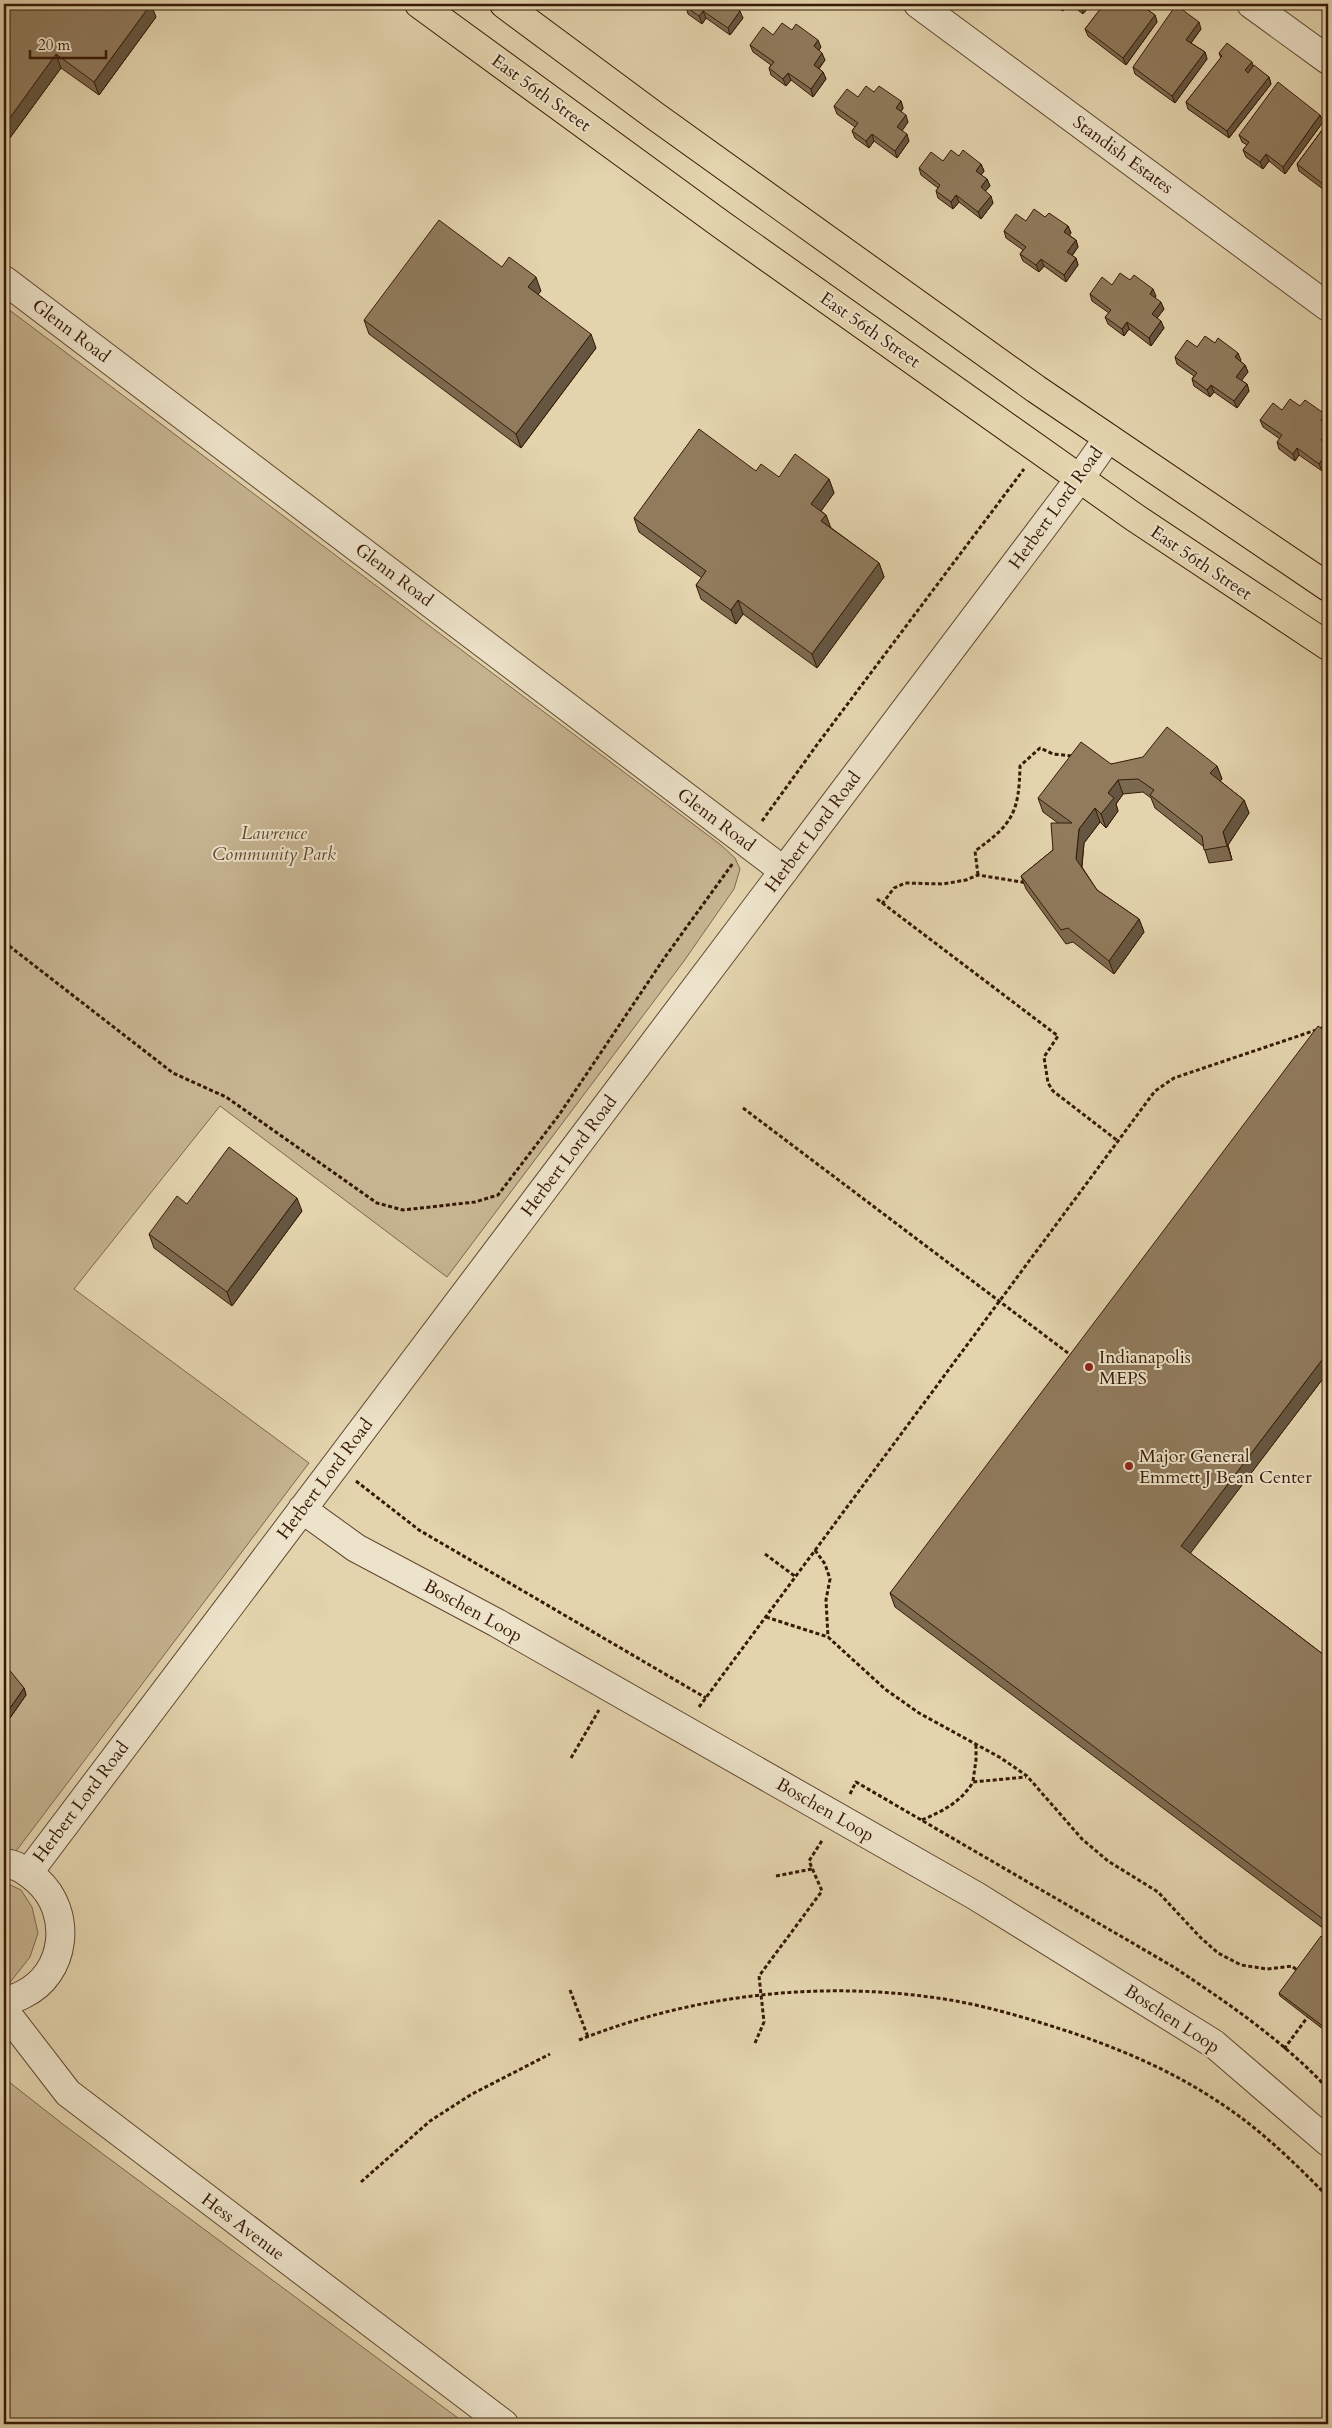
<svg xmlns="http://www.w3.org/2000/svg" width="1332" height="2428" font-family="Cardo,serif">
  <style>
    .green { fill: #c6b491; stroke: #7e674c }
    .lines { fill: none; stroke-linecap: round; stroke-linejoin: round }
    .street-casing { stroke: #624830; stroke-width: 30 }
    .primary-casing { stroke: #371a06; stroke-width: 30 }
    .path { stroke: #371a06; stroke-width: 3; stroke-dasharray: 4 2.5; stroke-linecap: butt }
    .street { stroke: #ede3ca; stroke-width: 28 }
    .primary { stroke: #e3d4ae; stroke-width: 28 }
    .wall { fill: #7c6a50; stroke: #371a06 }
    .shaded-wall { fill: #655641; stroke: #371a06 }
    .building { fill: #907b5d; stroke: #371a06 }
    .poi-dot { fill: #8f2418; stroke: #ede3ca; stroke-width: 2 }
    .labels { text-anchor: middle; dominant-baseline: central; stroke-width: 4; stroke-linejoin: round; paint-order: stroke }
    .street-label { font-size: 18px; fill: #371a06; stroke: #ede3ca }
    .park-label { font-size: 18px; font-style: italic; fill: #624830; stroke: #ede3ca }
    .poi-label { font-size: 18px; fill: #371a06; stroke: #ede3ca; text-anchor: start }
  </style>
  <rect width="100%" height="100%" fill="#e3d4ae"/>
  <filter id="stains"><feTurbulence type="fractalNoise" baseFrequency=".004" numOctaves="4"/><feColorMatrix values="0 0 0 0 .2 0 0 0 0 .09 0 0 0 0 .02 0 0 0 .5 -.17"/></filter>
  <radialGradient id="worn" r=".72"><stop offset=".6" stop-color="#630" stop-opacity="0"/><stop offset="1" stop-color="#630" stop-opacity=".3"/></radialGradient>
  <!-- green -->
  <path class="green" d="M4 306 721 845 735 858 740 869 734 889 684 961 447 1277 220 1106 74 1289 309 1463 4 1867Z
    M4 1882 21 1890 32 1907 38 1933 30 1957 4 1990Z
    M4 2078 64 2125 466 2424H4Z"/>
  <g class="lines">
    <!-- street casing -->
    <g class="street-casing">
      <path id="street" d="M918 4 1328 307
        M1251 4 1328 60
        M4 280 784 871
        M302 1509 356 1548 497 1623 976 1896 1214 2044 1328 2142
        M4 1863C17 1864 28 1872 37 1880 73 1912 67 1974 22 1995 17 1998 10 1999 4 2001
        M29 1872 1080 478 1108 438
        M4 2010 68 2093 504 2424"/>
    </g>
    <!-- primary casing -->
    <g class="primary-casing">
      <path id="primary" d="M419 4 722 225 1134 517 1328 646
        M504 4 655 116 1036 389 1328 587"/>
    </g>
    <!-- path -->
    <path class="path" d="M762 821 819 742 1024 469
      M978 875 975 851C1013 824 1019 812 1020 766L1040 748 1053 754 1072 756
      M877 899 1058 1036 1044 1057 1048 1083 1053 1091 1118 1141
      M882 904 894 888 905 883 943 884 966 880 978 875 1028 883
      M4 942 173 1073 226 1097 377 1203 403 1210 475 1202 498 1195 559 1115 665 957 733 863
      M743 1108 1072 1356
      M356 1481 419 1530 706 1698
      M815 1550 825 1564 830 1579 826 1600 828 1637
      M765 1554 796 1577
      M766 1617 828 1637 885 1689 919 1713 1001 1758 1027 1776 1082 1839 1108 1861 1158 1892 1200 1937 1218 1953 1241 1965 1267 1969 1292 1966 1299 1972
      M699 1707 1155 1091 1174 1078 1328 1026
      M571 1758 599 1710
      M973 1781 976 1760V1745
      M850 1794 856 1782 1172 1966C1225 2001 1285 2042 1328 2089
      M922 1820C943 1811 961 1802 973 1782L1026 1777
      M776 1876 812 1869
      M570 1990 588 2037
      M579 2040C697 1993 830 1979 956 2001 994 2008 1033 2020 1070 2032 1120 2049 1170 2070 1214 2099 1257 2126 1293 2161 1328 2197
      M755 2043 764 2022 759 1976 822 1891 809 1861 823 1839
      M1284 2049 1309 2015
      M361 2182 430 2121 472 2094 550 2054"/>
    <!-- street -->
    <use href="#street" class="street"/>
    <!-- primary -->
    <use href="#primary" class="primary"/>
  </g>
  <!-- wall -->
  <path class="wall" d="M4 4 156 17 99 95 61 68 4 146Z
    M687 4H738L735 7 743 18 730 35 706 18 702 24 688 14 686 7 688 4Z
    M1052 4H1068L1063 11Z
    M1070 4H1091L1083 14Z
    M1101 4H1143L1142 6 1155 15 1157 22 1126 65 1088 36 1085 29 1102 7Z
    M1201 29 1191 43 1205 52 1207 59 1175 103 1135 74 1133 67Z
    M792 30 821 47 819 50 825 60 819 69 823 72 826 79 813 97 791 80 786 86 771 75 769 68 771 65 753 52 750 45Z
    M1219 53 1253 66 1269 77 1271 84 1229 138 1188 109 1186 102 1221 58Z
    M874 92 901 101 903 108 901 112 908 122 902 130 909 141 897 158 874 141 869 148 855 138 852 131 855 127 837 114 834 106 858 97Z
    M1320 115 1323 122 1285 174 1269 161 1263 169 1246 157 1243 150 1247 145 1242 142 1239 135Z
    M1328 122V193L1299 171 1297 164Z
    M959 156 981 164 984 171 981 175 987 179 990 186 985 191 993 203 981 219 959 202 953 209 938 198 936 191 938 188 921 175 919 168Z
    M1045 217 1068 226 1071 233 1069 235 1076 240 1078 247 1072 256 1076 258 1078 265 1066 282 1044 266 1039 272 1023 261 1020 254 1023 250 1006 238 1004 231Z
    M502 267 541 291 538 294 596 348 521 448 369 334 364 320Z
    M1130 280 1156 296 1155 298 1164 309 1157 318 1164 328 1151 346 1129 329 1124 336 1108 324 1105 317 1109 313 1092 301 1090 294Z
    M1215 343 1241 360 1240 361 1245 365 1248 372 1241 380 1247 384 1249 391 1237 408 1214 392 1210 397 1194 386 1192 379 1194 376 1177 364 1175 357 1197 347Z
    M1300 406 1328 421 1326 424V443L1322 471 1299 455 1295 461 1279 449 1277 442 1280 439 1263 427 1260 420 1282 410Z
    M756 471 779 477 829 479 834 493 821 511 826 515 830 527 879 563 884 577 817 668 743 614 736 624 701 599 696 585 702 578 639 532 634 518Z
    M1111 764 1217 766 1222 779 1220 781 1244 800 1249 813 1228 845 1232 860 1209 863 1204 847 1155 808 1151 798 1143 792 1123 794 1116 804 1118 811 1106 828 1100 822 1084 843 1082 867 1097 890 1139 919 1144 932 1114 974 1073 942 1066 944 1026 889 1021 876 1053 850 1058 823 1043 812 1038 798Z
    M187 1204 302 1211 232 1306 154 1248 149 1234Z
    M1328 1372 1190 1553 1328 1658V1932L895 1607 890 1593Z
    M4 1667 24 1688 26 1695 10 1718 4 1716Z
    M1328 1941V2033L1280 1996 1279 1993Z"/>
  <!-- shaded-wall -->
  <path class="shaded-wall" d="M151 4 156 17 99 95 94 82Z
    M731 4H738L733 10Z
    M1060 4H1068L1063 11Z
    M1083 4H1091L1083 14 1081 7Z
    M703 11 706 18 702 24 699 16Z
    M740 11 743 18 730 35 728 28Z
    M1155 15 1157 22 1126 65 1123 58Z
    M1199 22 1201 29 1188 47 1186 40Z
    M818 40 821 47 816 53 814 46Z
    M1205 52 1207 59 1175 103 1172 96Z
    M822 53 825 60 816 72 814 65Z
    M56 54 61 68 4 146V126Z
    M1252 62 1254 69 1248 77 1245 70Z
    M823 72 826 79 813 97 811 89Z
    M788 73 791 80 786 86 783 79Z
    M1269 77 1271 84 1229 138 1227 131Z
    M901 101 903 108 899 115 896 108Z
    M906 115 908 122 900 134 897 127Z
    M1320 115 1323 122 1285 174 1283 167Z
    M872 134 874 141 869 148 866 141Z
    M907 134 909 141 897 158 895 151Z
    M1266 154 1269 161 1263 169 1260 162Z
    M981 164 984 171 979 178 976 171Z
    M987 179 990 186 983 194 981 187Z
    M956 195 959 202 953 209 951 202Z
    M991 196 993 203 981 219 978 212Z
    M1068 226 1071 233 1067 239 1064 232Z
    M1076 240 1078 247 1069 259 1067 252Z
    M1076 258 1078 265 1066 282 1064 275Z
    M1041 259 1044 266 1039 272 1036 265Z
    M536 277 541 291 533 300 528 287Z
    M1153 289 1156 296 1152 301 1150 294Z
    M1161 302 1164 309 1155 321 1152 314Z
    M1161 321 1164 328 1151 346 1149 338Z
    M1127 322 1129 329 1124 336 1122 329Z
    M591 334 596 348 521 448 516 434Z
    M1238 353 1241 360 1238 364 1235 357Z
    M1245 365 1248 372 1239 384 1236 377Z
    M1247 384 1249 391 1237 408 1234 401Z
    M1211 385 1214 392 1210 397 1207 390Z
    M1325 414 1328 421 1323 427 1321 420Z
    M1328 430V441L1324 447 1321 440Z
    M1297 448 1299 455 1295 461 1293 454Z
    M1328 451V462L1322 471 1319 464Z
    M829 479 834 493 816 518 811 504Z
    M826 515 831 528 821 521Z
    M879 563 884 577 817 668 812 654Z
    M738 600 743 614 736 624 731 610Z
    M1217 766 1222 779 1215 787 1210 773Z
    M1118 780 1123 794 1116 804 1118 811 1106 828 1101 814 1108 793Z
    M1244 800 1249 813 1228 845 1232 860 1223 832Z
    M1095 808 1100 822 1084 843 1081 873 1076 859 1079 829Z
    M1139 919 1144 932 1114 974 1109 961Z
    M297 1198 302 1211 232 1306 227 1292Z
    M1328 1352V1372L1186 1559 1181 1546Z
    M24 1688 26 1695 10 1718 8 1711Z"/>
  <!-- building -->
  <path class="building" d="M4 4H151L94 82 56 54 4 126Z
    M688 4H731L740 11 728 28 703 11 699 16 686 7Z
    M1077 4H1083L1081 7Z
    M1103 4H1139L1155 15 1123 58 1085 29 1104 4Z
    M1176 5 1199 22 1186 40 1205 52 1172 96 1133 67Z
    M782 23 792 30 796 24 818 40 814 46 822 53 814 65 823 72 811 89 788 73 783 79 769 68 774 62 750 45 763 27 773 35Z
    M1227 43 1252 62 1245 70 1248 73 1254 65 1269 77 1227 131 1186 102 1222 56 1219 53Z
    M1278 82 1320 115 1283 167 1266 154 1260 162 1243 150 1249 142 1239 135Z
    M866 86 874 92 879 86 901 101 896 108 906 115 897 127 907 134 895 151 872 134 866 141 852 131 858 123 834 106 847 89 858 97Z
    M1328 122V188L1297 164Z
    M951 150 959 156 963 150 981 164 976 171 987 179 981 187 991 196 978 212 956 195 951 202 936 191 940 185 919 168 931 152 943 161Z
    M1034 209 1045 217 1049 213 1068 226 1064 232 1076 240 1067 252 1076 258 1064 275 1041 259 1036 265 1020 254 1026 247 1004 231 1016 214 1026 221Z
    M439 220 502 267 509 257 536 277 528 287 591 334 516 434 364 320Z
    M1120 273 1130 280 1134 275 1153 289 1150 294 1161 302 1152 314 1161 321 1149 338 1127 322 1122 329 1105 317 1111 310 1090 294 1102 277 1112 285Z
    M1205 336 1215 343 1218 338 1238 353 1235 357 1245 365 1236 377 1247 384 1234 401 1211 385 1207 390 1192 379 1197 373 1175 357 1187 340 1197 347Z
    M1290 399 1300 406 1305 400 1325 414 1321 420 1328 426V430L1321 440 1328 445V451L1319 464 1297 448 1293 454 1277 442 1282 435 1260 420 1273 403 1282 410Z
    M699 429 756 471 761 464 779 477 795 454 829 479 811 504 826 515 821 521 879 563 812 654 738 600 731 610 696 585 706 571 634 518Z
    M1167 727 1217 766 1210 773 1244 800 1223 832 1227 846 1204 850 1202 836 1150 795 1154 790 1138 779 1118 780 1108 793 1114 798 1101 814 1095 808 1079 829 1076 859 1097 890 1139 919 1109 961 1068 928 1061 930 1021 876 1053 850 1051 823H1072L1038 798 1081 742 1111 764 1143 757Z
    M1318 1026 1328 1033V1352L1181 1546 1328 1658V1923L890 1593Z
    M229 1147 297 1198 227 1292 149 1234 177 1196 187 1204Z
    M4 1667H7L24 1688 8 1711 4 1710Z
    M1321 1936 1328 1941V2030L1279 1993Z"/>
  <!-- markers -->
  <g class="poi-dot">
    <circle cx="1089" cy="1367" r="5"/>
    <circle cx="1129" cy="1466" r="5"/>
  </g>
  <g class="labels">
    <!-- street labels -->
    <g class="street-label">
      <text transform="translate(541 93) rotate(36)">East 56th Street</text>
      <text transform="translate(1123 155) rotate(36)">Standish Estates</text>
      <text transform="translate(870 330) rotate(35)">East 56th Street</text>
      <text transform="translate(71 331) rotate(37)">Glenn Road</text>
      <text transform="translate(1056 508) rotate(-54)">Herbert Lord Road</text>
      <text transform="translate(1201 563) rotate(34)">East 56th Street</text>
      <text transform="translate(394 575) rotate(37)">Glenn Road</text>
      <text transform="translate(716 820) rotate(37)">Glenn Road</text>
      <text transform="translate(813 832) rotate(-53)">Herbert Lord Road</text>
      <text transform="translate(569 1156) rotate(-53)">Herbert Lord Road</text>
      <text transform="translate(325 1479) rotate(-53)">Herbert Lord Road</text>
      <text transform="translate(473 1611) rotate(29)">Boschen Loop</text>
      <text transform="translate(81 1802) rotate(-53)">Herbert Lord Road</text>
      <text transform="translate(825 1810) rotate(30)">Boschen Loop</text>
      <text transform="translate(1172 2019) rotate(33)">Boschen Loop</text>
      <text transform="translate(243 2227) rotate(37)">Hess Avenue</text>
    </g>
    <!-- park labels -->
    <g class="park-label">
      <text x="274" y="833">Lawrence<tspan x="274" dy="21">Community Park</tspan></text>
    </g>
    <!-- poi labels -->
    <g class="poi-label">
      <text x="1099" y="1357">Indianapolis<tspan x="1099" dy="21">MEPS</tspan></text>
      <text x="1139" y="1456">Major General<tspan x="1139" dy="21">Emmett J Bean Center</tspan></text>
    </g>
  </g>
  <!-- margin -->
  <rect width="1332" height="2428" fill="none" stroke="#e3d4ae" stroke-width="20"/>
  <rect x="5" y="5" width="1322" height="2418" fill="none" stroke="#371a06" stroke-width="2.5"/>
  <rect x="10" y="10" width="1312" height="2408" fill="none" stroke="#371a06"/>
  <!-- scale -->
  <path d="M30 50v8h76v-8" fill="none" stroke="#371a06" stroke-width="2.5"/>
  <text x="38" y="50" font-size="15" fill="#371a06" stroke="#ede3ca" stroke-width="4" paint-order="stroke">20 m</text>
  <rect width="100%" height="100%" filter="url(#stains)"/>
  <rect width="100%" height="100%" fill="url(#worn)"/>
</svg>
